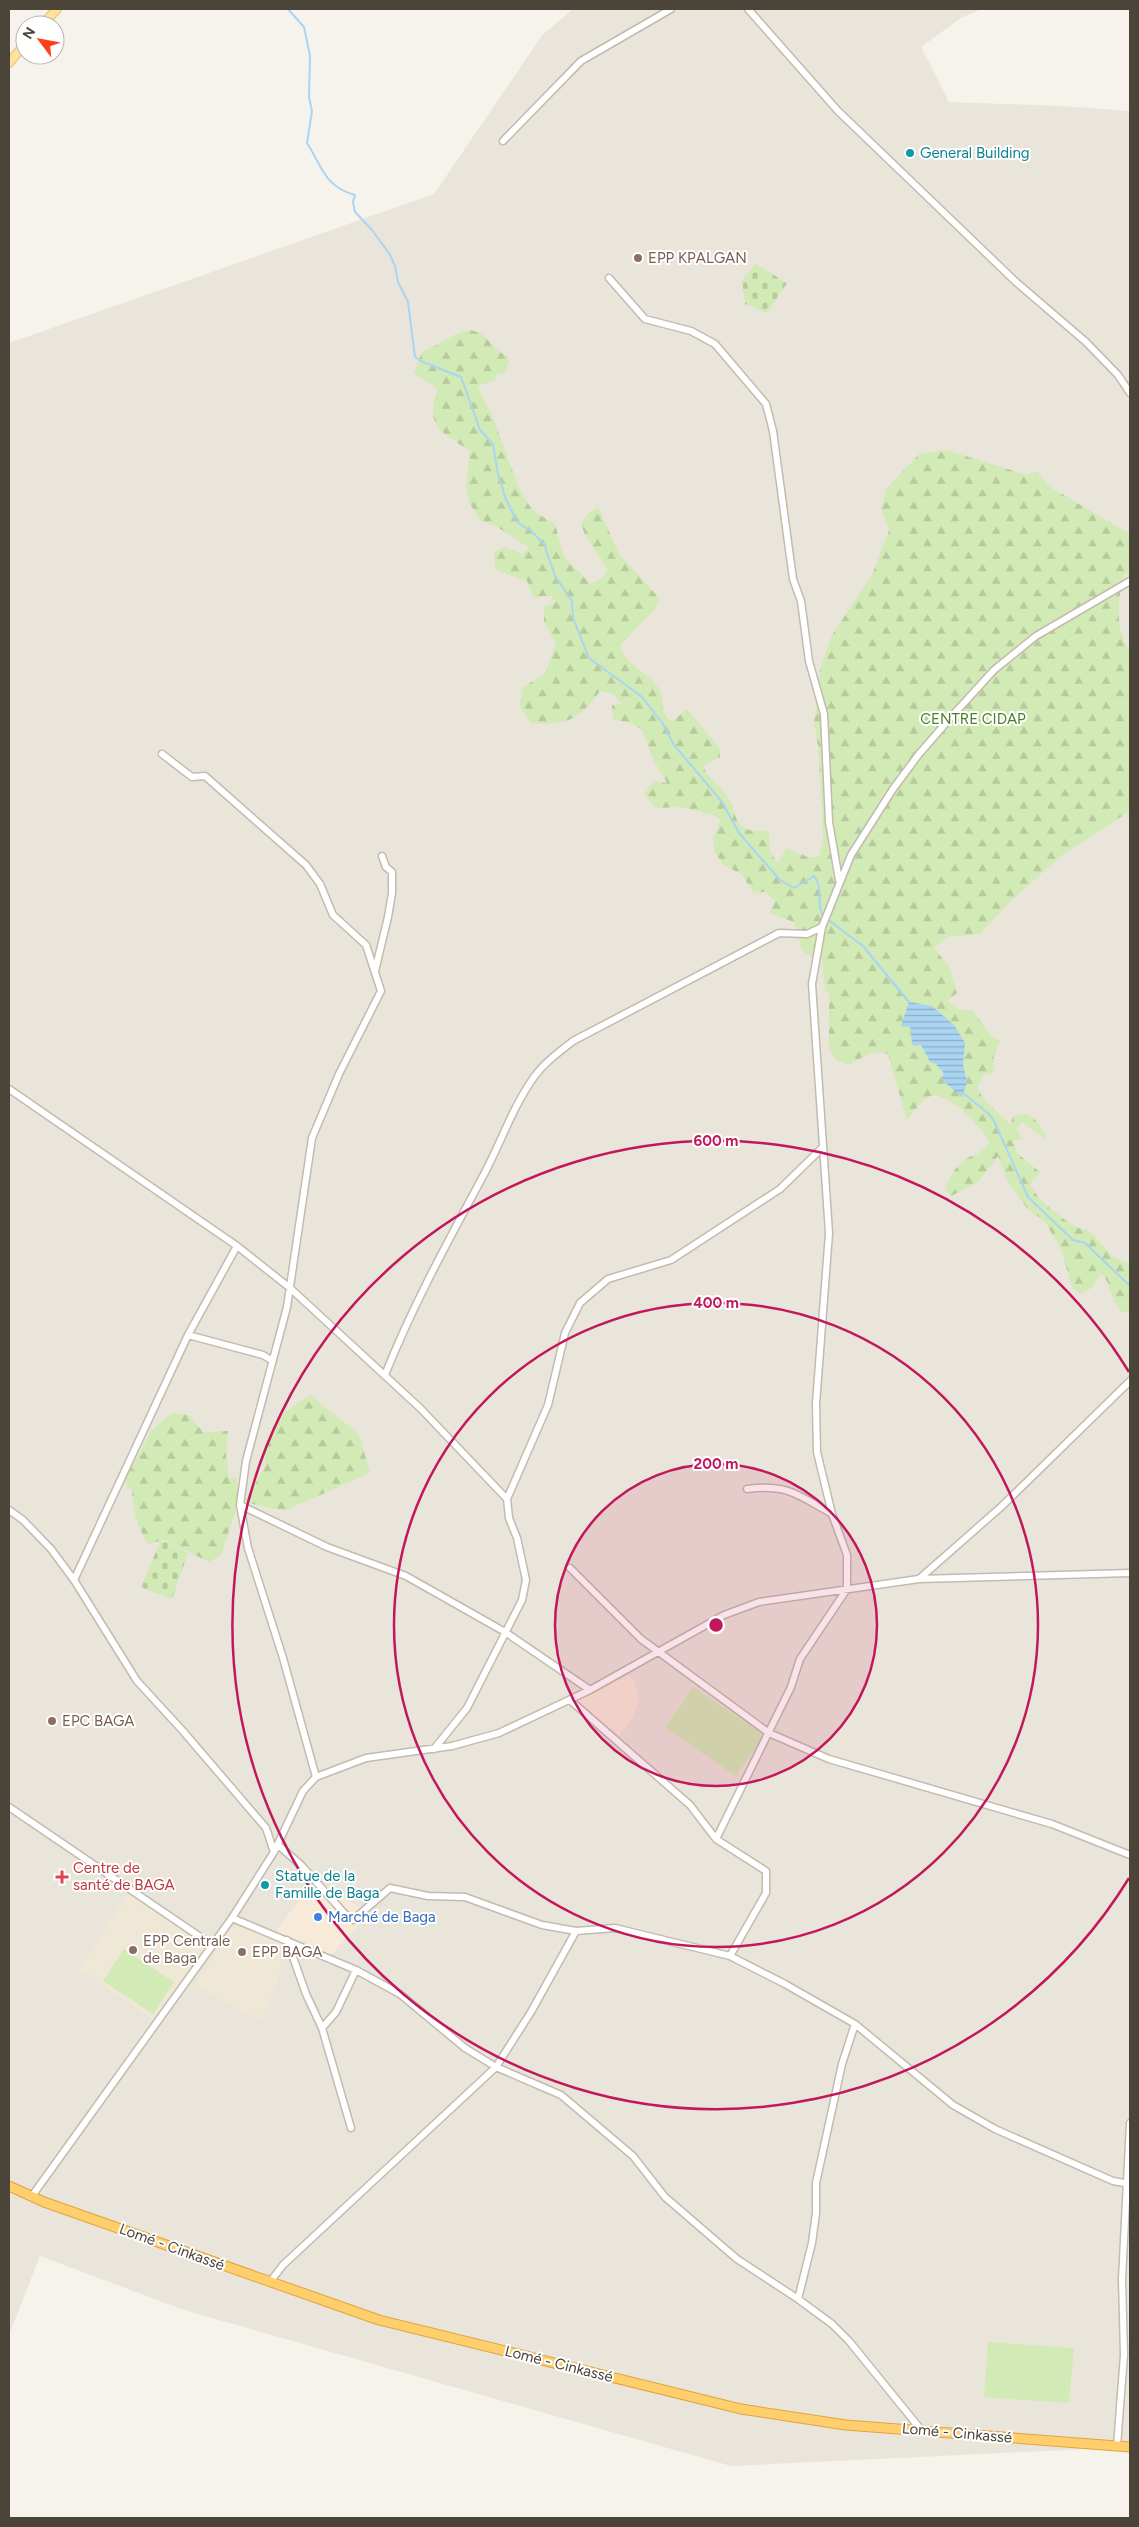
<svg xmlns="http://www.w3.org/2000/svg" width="1139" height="2527" font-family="Figtree,sans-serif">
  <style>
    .residential { fill: #eae5da }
    .commercial { fill: #f7ead8 }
    .education { fill: #efe8d6 }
    .green { fill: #d2eab5 }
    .forest { fill: url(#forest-firs) }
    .cemetery { fill: url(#cemetery-stones) }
    .water { fill: url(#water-rules) }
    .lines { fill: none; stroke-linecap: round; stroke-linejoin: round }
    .stream { stroke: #a9d4f2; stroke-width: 2 }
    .minor-casing { stroke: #c2bbae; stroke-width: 9 }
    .major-casing { stroke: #e6c16a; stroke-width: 10 }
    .highway-casing { stroke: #e0a43c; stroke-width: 11 }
    .minor { stroke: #fff; stroke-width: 6 }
    .major { stroke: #ffe39c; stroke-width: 8 }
    .highway { stroke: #ffcf6e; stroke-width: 9 }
    .ring { fill: none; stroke: #c2185b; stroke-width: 2.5 }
    .culture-dot { fill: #0f9aa8; stroke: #fff; stroke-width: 2 }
    .education-dot { fill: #8d6e63; stroke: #fff; stroke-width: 2 }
    .health-dot { fill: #e0444e; stroke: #fff; stroke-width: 2 }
    .shop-dot { fill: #3f7fe0; stroke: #fff; stroke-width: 2 }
    .labels { text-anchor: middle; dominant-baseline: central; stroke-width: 4; stroke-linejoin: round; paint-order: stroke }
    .culture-label { font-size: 15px; fill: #0d838f; stroke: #fff; text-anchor: start }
    .education-label { font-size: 15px; fill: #785e54; stroke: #fff; text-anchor: start }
    .park-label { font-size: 15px; fill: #4a7f2a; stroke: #fff }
    .health-label { font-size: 15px; fill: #be3a42; stroke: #fff; text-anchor: start }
    .shop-label { font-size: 15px; fill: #366cbe; stroke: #fff; text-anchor: start }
    .street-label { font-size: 15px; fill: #4b4439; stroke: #fff }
    .centre { fill: #c2185b; stroke: #fff; stroke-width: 2.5 }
    .ring-label { font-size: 15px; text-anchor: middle; font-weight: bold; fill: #c2185b; stroke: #fff; stroke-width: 4; stroke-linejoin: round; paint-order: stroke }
  </style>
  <defs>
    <pattern id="forest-firs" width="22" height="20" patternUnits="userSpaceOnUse" patternTransform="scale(1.25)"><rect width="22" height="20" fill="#d2eab5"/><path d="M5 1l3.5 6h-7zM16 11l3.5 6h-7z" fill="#b6ca9c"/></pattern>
    <pattern id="cemetery-stones" width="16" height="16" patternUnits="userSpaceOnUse" patternTransform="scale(1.25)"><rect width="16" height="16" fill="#d2eab5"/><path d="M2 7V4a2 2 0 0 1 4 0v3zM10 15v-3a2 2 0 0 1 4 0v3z" fill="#b6ca9c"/></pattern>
    <pattern id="water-rules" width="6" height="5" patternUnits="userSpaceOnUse" patternTransform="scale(1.25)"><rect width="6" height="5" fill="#a9d4f2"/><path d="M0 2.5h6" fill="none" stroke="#8caec5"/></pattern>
  </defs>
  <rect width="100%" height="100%" fill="#f6f3ec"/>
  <!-- residential -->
  <path class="residential" d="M573 9H982L961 18 921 47 949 102 1062 106 1130 111V2450L1110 2448 731 2466 184 2310 40 2256 9 2335V343L434 194 543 34Z"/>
  <!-- commercial -->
  <path class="commercial" d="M629 1675 635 1683 639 1700 632 1718 619 1735 575 1701Z
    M310 1886H327L369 1914 330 1956 276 1931Z"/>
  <!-- education -->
  <path class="education" d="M128 1893 207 1947 153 2020 80 1969Z
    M235 1920 285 1941 278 1981 260 2021 195 1985Z"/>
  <!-- green -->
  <path class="green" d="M693 1687 764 1735 736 1776 665 1728Z
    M124 1949 174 1982 153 2014 103 1981Z
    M988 2342 1074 2348 1069 2403 984 2397Z"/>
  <!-- forest -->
  <path class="forest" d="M471 330C492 336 491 350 508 356L509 364 502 375 496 373V380L477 386 492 415 520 491 533 511 555 524 564 557 591 584 604 577 607 569 585 535 581 524 587 515 598 507 619 554 659 598 656 608 620 645C628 669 649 671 659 689 665 700 659 714 672 721L687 709 720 749V757L703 766C709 780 725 789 731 803 736 812 734 821 743 827 751 833 759 829 769 832L770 851 778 864 786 848 808 857H819L823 841 822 812 818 745 814 723 820 670 832 635 873 573 889 530 881 509 886 489 919 454 946 450 1027 475 1037 471 1050 487 1130 534V572L1124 575C1117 601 1115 629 1130 652V811L1059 857 1008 904 980 934 947 937 934 948 950 968 957 993 948 1000C956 1010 960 1010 972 1010L992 1037 1000 1040 994 1056V1069L990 1075 985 1073 977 1088C985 1104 997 1111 1010 1124L1013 1117C1029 1107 1042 1124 1047 1140L1022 1122 1017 1129 1022 1140 1013 1141 1018 1154 1041 1173 1032 1181 1030 1185C1039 1201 1058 1216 1073 1225 1078 1228 1083 1229 1088 1231 1103 1241 1110 1262 1130 1263V1312L1123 1313C1110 1301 1112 1284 1102 1274 1094 1282 1091 1294 1078 1293L1072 1287 1061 1249 1045 1222 1027 1208 1009 1184 998 1156 978 1182 951 1196 945 1188C949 1179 955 1167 963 1161 973 1153 983 1155 989 1142 983 1127 947 1091 931 1096 921 1099 913 1113 907 1120L888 1054C873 1049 861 1058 849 1065L837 1061 829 1047V994L825 991 822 961C791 950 805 945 794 922L769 913 775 901 765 892 754 893 742 875 723 864 715 853 713 840 720 820 716 816 682 807 656 808 644 794 654 781 667 783 653 759 642 730 633 724 613 719 612 705 622 704 613 694 600 691C580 719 567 726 531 723L519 706 523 687 545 674 556 642 544 623V607L556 602 551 596H542L534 599 527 581 495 570 494 552 504 547 523 554 529 548 499 528 480 520 470 504 466 487 470 451C457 442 434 432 433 413 432 406 436 396 438 389L414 373 422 352C439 345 453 332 471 330Z
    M310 1395 359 1434 370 1473 284 1511 244 1502 265 1467V1446L279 1416Z
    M172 1413 189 1415 203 1432 228 1431 226 1455 229 1478 236 1477 238 1489 236 1510 221 1555 209 1562 165 1540 148 1544C137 1526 133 1511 132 1490L124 1482 151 1431Z"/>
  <!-- cemetery -->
  <path class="cemetery" d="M756 264 787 283 767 313 745 304 742 280Z
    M160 1542H167L188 1553 172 1599 141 1587Z"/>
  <!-- water -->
  <path class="water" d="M909 1002 932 1006 954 1025 965 1043 963 1064 967 1082 962 1097 942 1080 943 1072 936 1064 930 1062 921 1045 915 1046 912 1044 910 1027 901 1026Z"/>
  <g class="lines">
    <!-- stream -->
    <path class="stream" d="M288 9 304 27 310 56 309 97 312 111 307 143C323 168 324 186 355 195L353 202 355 212 372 230 389 253 395 266 398 282 408 302 415 357 423 362 461 377 480 430 493 444 498 474 505 497 517 522 531 531 544 544 555 576 572 601 573 618 589 658 642 697 663 724 674 745 722 802 739 833 780 880 794 888 814 876C825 891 815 900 823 916
      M827 919 863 946 909 1002
      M963 1093 989 1114 994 1121 1028 1197 1073 1240 1085 1243 1130 1286"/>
    <!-- minor casing -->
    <g class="minor-casing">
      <path id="minor" d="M748 9 838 111 1016 282 1086 342 1118 375 1130 393
        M503 141 581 61 671 9
        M609 278 645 319 691 331 715 344 766 404 773 431 793 579 801 601 809 661 824 714 829 822 839 880
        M162 754 192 777 205 776 306 865 320 884 333 915 366 945 381 991 339 1074 312 1138 287 1307 246 1461 240 1505 248 1548 283 1658 316 1777
        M375 971 388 917 392 893V872L386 867 382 856
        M9 1089 237 1246 290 1288 420 1408 507 1499
        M188 1335 263 1355 271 1360
        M385 1375C412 1307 447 1243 482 1178 500 1145 512 1108 534 1077 544 1063 559 1052 573 1041L779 933 807 934 822 927
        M747 1489C788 1484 798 1495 832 1514
        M240 1505 327 1547 406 1576 505 1632 590 1690
        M9 1510 23 1520 51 1549 74 1580 137 1681 182 1730 266 1828 274 1852
        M570 1568 641 1639 769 1733 829 1759 1052 1824 1130 1855
        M919 1579 1001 1507 1130 1381
        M74 1580 188 1335 237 1246
        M570 1700 690 1805 716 1839 766 1871V1893L730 1956
        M434 1749 467 1708 522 1600 526 1580 517 1538 509 1518 507 1499 548 1405 565 1333 580 1303 608 1279 671 1260 780 1189 823 1147
        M9 1807 212 1945
        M716 1839 791 1687 800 1659 847 1589V1555L832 1514 817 1452 816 1404 829 1233 812 984 822 927 851 855 893 789 919 754 953 715 994 670 1036 636 1130 581
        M278 1845 301 1865 344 1913 353 1920 390 1888 428 1896 465 1897 542 1925 576 1931
        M232 1918 356 1970 400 1994 465 2048 496 2067 561 2095 633 2156 665 2197 737 2259 798 2299 832 2324 849 2341 922 2431
        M287 1940 306 1994 322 2028 351 2128
        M322 2028 336 2012 356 1970
        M32 2196 232 1918 274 1852 303 1791 316 1777 366 1758 452 1746 499 1733 590 1690 724 1615 759 1602 919 1579 1130 1573
        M270 2282 283 2265 496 2067 531 2012 576 1931 615 1928 730 1956 785 1984 855 2024 953 2105 995 2129 1113 2181 1130 2184
        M798 2299 812 2243 816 2213V2183L842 2064 855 2024
        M1117 2446 1124 2355 1122 2279 1130 2123"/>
    </g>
    <!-- major casing -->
    <g class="major-casing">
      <path id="major" d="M42 25 57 9
        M9 63 25 44"/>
    </g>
    <!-- highway casing -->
    <g class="highway-casing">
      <path id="highway" d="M9 2186 44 2202 379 2320 741 2409 846 2425 1130 2447"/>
    </g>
    <!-- minor -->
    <use href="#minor" class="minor"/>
    <!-- major -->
    <use href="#major" class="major"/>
    <!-- highway -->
    <use href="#highway" class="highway"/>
  </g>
  <!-- distance rings -->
  <circle cx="716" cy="1625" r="161" fill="#c2185b" fill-opacity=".12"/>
  <g class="ring">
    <circle cx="716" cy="1625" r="161"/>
    <circle cx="716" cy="1625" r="322"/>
    <path d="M1129 1878A484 484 0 1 1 1129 1372"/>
  </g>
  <!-- markers -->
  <g class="culture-dot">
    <circle cx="910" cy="153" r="5"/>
    <circle cx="265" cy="1885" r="5"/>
  </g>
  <g class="education-dot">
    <circle cx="638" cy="258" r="5"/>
    <circle cx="52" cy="1721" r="5"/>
    <circle cx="133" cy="1950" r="5"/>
    <circle cx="242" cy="1952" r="5"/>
  </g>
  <path class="health-dot" d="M59.5 1869.5h5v5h5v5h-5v5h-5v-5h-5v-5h5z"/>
  <circle class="shop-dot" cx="318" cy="1917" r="5"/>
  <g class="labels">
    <!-- culture labels -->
    <g class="culture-label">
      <text x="920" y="153">General Building</text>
      <text x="275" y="1876">Statue de la<tspan x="275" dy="17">Famille de Baga</tspan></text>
    </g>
    <!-- education labels -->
    <g class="education-label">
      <text x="648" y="258">EPP KPALGAN</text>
      <text x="62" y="1721">EPC BAGA</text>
      <text x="143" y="1941">EPP Centrale<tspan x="143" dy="17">de Baga</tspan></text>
      <text x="252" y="1952">EPP BAGA</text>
    </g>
    <!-- park labels -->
    <g class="park-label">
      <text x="973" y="719">CENTRE CIDAP</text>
    </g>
    <!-- health labels -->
    <g class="health-label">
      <text x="73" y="1868">Centre de<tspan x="73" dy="17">santé de BAGA</tspan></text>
    </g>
    <!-- shop labels -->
    <g class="shop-label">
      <text x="328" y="1917">Marché de Baga</text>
    </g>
    <!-- street labels -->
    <g class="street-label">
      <text transform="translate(172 2247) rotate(20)">Lomé - Cinkassé</text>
      <text transform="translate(559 2364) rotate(14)">Lomé - Cinkassé</text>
      <text transform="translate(957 2433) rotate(5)">Lomé - Cinkassé</text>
    </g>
  </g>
  <circle cx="716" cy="1625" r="8" class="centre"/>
  <g class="ring-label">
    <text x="716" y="1146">600 m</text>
    <text x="716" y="1308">400 m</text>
    <text x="716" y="1469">200 m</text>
  </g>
  <!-- border -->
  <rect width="1139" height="2527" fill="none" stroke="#4b4439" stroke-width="20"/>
  <!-- north arrow -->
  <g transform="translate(40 40) rotate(302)"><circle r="24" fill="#ffffff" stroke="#b7b4b0"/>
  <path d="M0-4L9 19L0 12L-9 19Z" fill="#fc3f1d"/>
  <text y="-8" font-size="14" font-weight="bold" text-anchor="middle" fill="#4b4439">N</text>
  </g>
</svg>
